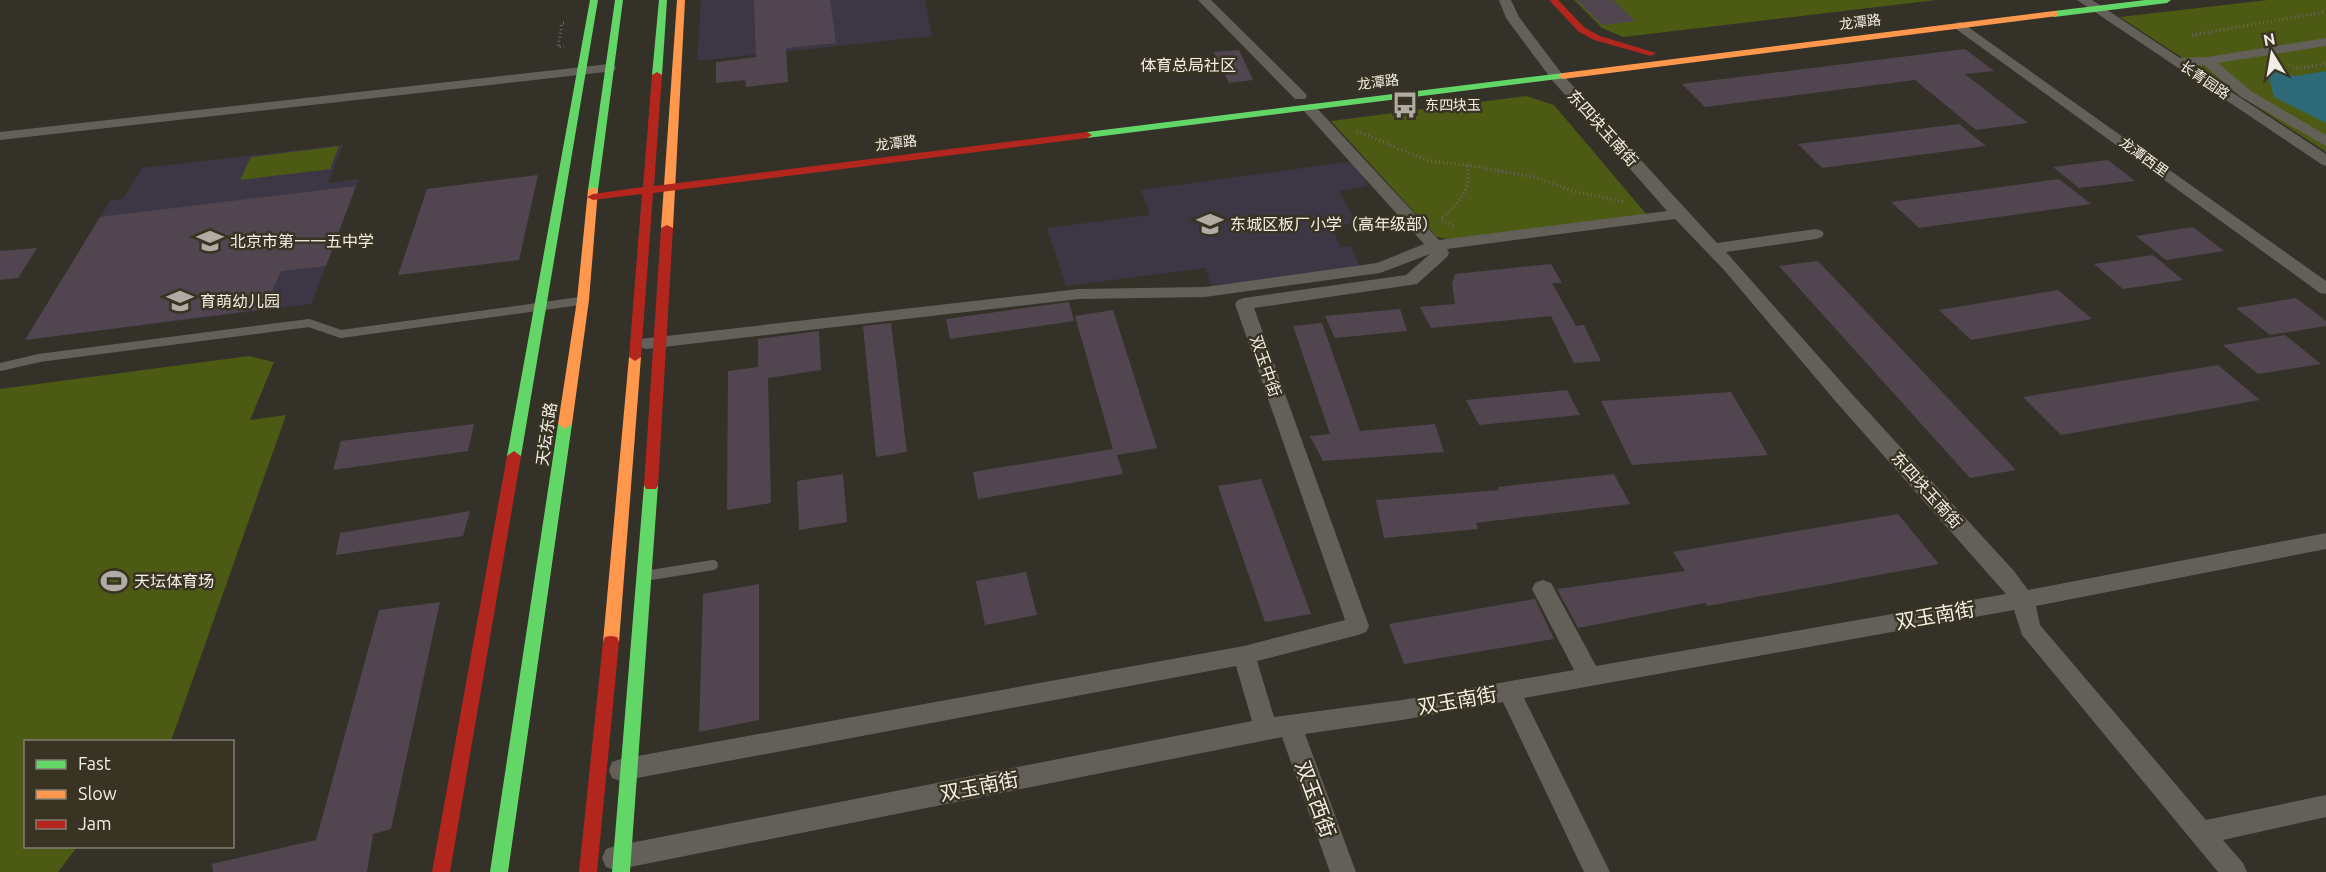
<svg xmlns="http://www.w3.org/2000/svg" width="2326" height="872" font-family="Ubuntu,'Noto Sans SC',sans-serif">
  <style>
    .education { fill: #3d3745 }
    .green { fill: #4c5a13 }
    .water { fill: #2e6977 }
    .building { fill: #514650 }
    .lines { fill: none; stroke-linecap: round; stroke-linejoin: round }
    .path { stroke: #6a6762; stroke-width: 3; stroke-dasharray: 1 3; stroke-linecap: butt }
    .lane-far1 { stroke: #636059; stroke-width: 8 }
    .lane { stroke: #636059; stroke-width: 10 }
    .street { fill: #636059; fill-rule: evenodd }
    .fast { fill: #63d668; fill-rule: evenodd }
    .slow { fill: #ff974d; fill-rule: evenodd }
    .jam { fill: #b3261e; fill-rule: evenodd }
    .labels { text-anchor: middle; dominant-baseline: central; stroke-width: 5; stroke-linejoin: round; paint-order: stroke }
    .far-street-label { font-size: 14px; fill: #f2eee5; stroke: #393324 }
    .far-poi-label { font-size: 14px; fill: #f2eee5; stroke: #393324; text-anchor: start }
    .far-quarter-label { font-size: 16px; fill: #f2eee5; stroke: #393324 }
    .street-label { font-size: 16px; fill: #f2eee5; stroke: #393324 }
    .poi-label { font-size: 16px; fill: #f2eee5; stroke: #393324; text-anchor: start }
    .near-street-label { font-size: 20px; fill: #f2eee5; stroke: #393324 }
  </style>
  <rect width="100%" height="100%" fill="#343129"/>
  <!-- education -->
  <path class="education" d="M701 0H925L932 36 697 61Z
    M343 145 328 183 359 179 311 304 25 340 110 201 123 199 142 168Z
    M1354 161 1368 186 1339 191 1357 223 1331 226 1340 247 1350 246 1361 268 1211 286 1206 268 1066 286 1047 228 1150 215 1141 190Z"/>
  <!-- green -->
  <path class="green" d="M1574 0H1936L1623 37 1602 28Z
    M2268 0H2326V152L2120 17Z
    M1526 96 1554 105 1647 215 1452 240 1437 237 1331 121Z
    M339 146 330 169 240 180 251 157Z
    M249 356 274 362 250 420 286 415 171 741 26 742V846L77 847 58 872H0V389Z"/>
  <!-- water -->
  <path class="water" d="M2326 71V123L2274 97 2267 71 2296 76Z"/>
  <!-- building -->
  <path class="building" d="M754 0H830L836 43 786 48 788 82 746 87 745 80 716 83V62L756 57Z
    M1577 0H1613L1635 21 1602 25Z
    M1965 49 1994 71 1965 74 2028 123 1976 130 1915 80 1705 107 1682 84Z
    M1239 50 1253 80 1229 83 1214 52Z
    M1959 124 1986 146 1822 168 1798 144Z
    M2108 160 2135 181 2079 188 2053 167Z
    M538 175 519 260 398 275 427 189Z
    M2059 179 2091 204 1919 228 1891 202Z
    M356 186 326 266 281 271 264 309 25 340 100 217Z
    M2193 227 2224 251 2166 260 2136 236Z
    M37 248 18 278 0 280V251Z
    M2153 255 2183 280 2123 289 2094 264Z
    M1818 261 2016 470 1970 478 1779 266Z
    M1551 264 1562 283H1552L1576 326 1584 325 1601 361 1574 363 1551 316 1431 328 1420 307 1455 304 1452 284 1455 274Z
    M2058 290 2092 319 1971 340 1939 310Z
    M2296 298 2326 321V326L2270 335 2236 308Z
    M1069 302 1074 321 950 339 946 319Z
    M1400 309 1407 331 1335 338 1325 316Z
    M1113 310 1157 448 1117 455 1123 474 978 499 973 472 1113 449 1075 316Z
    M891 323 907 452 876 457 863 326Z
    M1322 323 1360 431 1435 424 1444 452 1323 461 1310 436 1330 434 1293 326Z
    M819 331 821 370 768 378 771 503 727 510 728 371 758 367V339Z
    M2285 335 2321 364 2258 374 2223 345Z
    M2218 365 2260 400 2061 435 2023 397Z
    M1567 390 1580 415 1479 425 1466 400Z
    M1731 392 1768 455 1632 465 1601 401Z
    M474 424 468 451 333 470 341 441Z
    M843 474 847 522 799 530 797 481Z
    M1614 474 1630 504 1476 523 1478 529 1384 538 1376 500 1499 490 1498 487Z
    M1261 479 1311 614 1265 622 1218 486Z
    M470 511 463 536 336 555 340 533Z
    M1898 514 1939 564 1707 606 1705 603 1578 628 1557 589 1685 571 1673 552Z
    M1026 572 1037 615 985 625 976 581Z
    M759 584V720L699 732 703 594Z
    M1535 599 1554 639 1404 664 1389 624Z
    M440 602 391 829 373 834 367 872H213L212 864 316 840 379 610Z"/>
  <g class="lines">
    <!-- path -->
    <path class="path" d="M564 23H562L558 47 564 46
      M2192 35 2326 12
      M2289 65 2300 69 2326 63
      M1357 131 1428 161 1467 165 1534 177 1572 191 1626 202
      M1453 226 1441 219C1458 203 1473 190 1467 165"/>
    <!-- lane-far1 -->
    <path class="lane-far1" d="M0 367 39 358 309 323 341 334 580 301"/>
    <!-- lane -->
    <path class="lane" d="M651 575 713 565"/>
    <!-- street -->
    <path class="street" d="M1198 0H1211L1305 93 1307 96 1305 99H1295Z
      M1499 0H1511L1519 17 1562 74 1717 243 1816 229 1822 231 1824 234 1822 237 1816 239 1726 252 1851 393 2014 571 2028 590 2326 533V549L2036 606 2040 625 2206 820 2326 795V817L2223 840 2243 863 2247 872H2218L2022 635 2014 610 1524 698 1610 872H1584L1503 702 1402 720 1305 734 1356 872H1330L1282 737 615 870 606 867 602 858 606 849 615 846 1252 721 1236 666 621 781 612 778 609 770 612 762 621 759 1244 646 1345 620 1235 304 1238 300 1244 298 1406 275 1430 254 1380 273 1205 297 1079 299 646 349 640 347 637 343 640 339 1079 289 1205 287 1377 263 1424 244 1304 111 1302 108 1309 104 1314 105 1439 240 1667 211 1552 80 1506 18ZM1675 219 1724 270 1837 403 2006 594 1596 666 1551 583 1543 580 1535 583 1532 589 1574 670 1402 700 1274 717 1257 661 1358 635 1366 632 1369 626 1254 308 1417 284 1447 257 1449 253 1447 249Z
      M2077 0H2092L2180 58 2207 57 2326 38V46L2218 63 2251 91 2326 135V146L2241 97 2204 65 2192 66 2326 154V166L2321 164Z
      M1961 22 2326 281V294L2320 293 1956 29 1954 26 1956 23Z
      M609 64 614 65 616 68 614 71 0 140V132Z"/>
    <!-- fast -->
    <path class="fast" d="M590 0H598L521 456 514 461 507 456Z
      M615 0H623L598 190 593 193 588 190Z
      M659 0H667L662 75 657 78 652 75Z
      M2145 0H2171L2167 3 2054 17 2049 14 2054 11Z
      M1563 73 1566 74V78L1087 138 1082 135 1087 132Z
      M565 419 572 424 508 872H490L558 424Z
      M651 480 656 481 658 485 630 872H612L644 485 646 481Z"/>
    <!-- slow -->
    <path class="slow" d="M677 0H685L673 228 667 231 661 228Z
      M2054 11 2057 12V16L1563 79 1558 76 1563 73Z
      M593 187 598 190 589 300 572 424 565 429 558 424 577 300 588 190Z
      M635 353 641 357 619 642 617 647 611 648 605 647 603 642 629 357Z"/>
    <!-- jam -->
    <path class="jam" d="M1549 0H1558L1585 28 1600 36 1656 53 1651 56 1594 40 1579 32Z
      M657 72 662 75 654 186 1087 132 1092 135 1087 138 653 193 641 357 635 361 629 357 642 194 593 200 587 197 593 194 643 187 652 75Z
      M667 225 673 228 658 485 656 489H646L644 485 661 228Z
      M514 451 521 456 450 872H432L507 456Z
      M611 636 617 637 619 642 597 872H579L603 642 605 637Z"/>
  </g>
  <!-- icons -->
  <defs>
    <g id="bus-bare" transform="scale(2.07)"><path d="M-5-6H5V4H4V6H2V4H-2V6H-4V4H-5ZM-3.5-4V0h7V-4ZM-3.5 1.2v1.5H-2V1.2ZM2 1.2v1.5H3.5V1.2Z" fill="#b0aca3" stroke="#393324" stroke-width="2.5" paint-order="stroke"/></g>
    <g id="school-bare" transform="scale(2.07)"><path d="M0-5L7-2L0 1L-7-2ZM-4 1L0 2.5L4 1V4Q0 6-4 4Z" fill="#b0aca3" stroke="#393324" stroke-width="2.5" paint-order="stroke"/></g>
    <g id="stadium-bare" transform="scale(2.07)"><path d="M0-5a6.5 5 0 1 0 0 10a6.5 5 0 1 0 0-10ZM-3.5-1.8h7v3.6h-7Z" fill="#b0aca3" stroke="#393324" stroke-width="2.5" paint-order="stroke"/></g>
  </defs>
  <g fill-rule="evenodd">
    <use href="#bus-bare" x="1405" y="105"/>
    <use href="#school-bare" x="1210" y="224"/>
    <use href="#school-bare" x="210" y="241"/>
    <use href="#school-bare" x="180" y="301"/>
    <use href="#stadium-bare" x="114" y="581"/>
  </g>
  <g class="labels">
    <!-- far-street labels -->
    <g class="far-street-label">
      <text transform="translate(1860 22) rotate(-7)">龙潭路</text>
      <text transform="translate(2205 80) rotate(34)">长青园路</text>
      <text transform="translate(1378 82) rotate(-7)">龙潭路</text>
      <text transform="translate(896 143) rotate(-7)">龙潭路</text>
      <text transform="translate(2144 157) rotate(36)">龙潭西里</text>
    </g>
    <!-- far-poi labels -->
    <g class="far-poi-label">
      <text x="1425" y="105">东四块玉</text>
    </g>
    <!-- far-quarter labels -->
    <g class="far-quarter-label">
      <text x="1188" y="65">体育总局社区</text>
    </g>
    <!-- street labels -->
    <g class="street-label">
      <text transform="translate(1603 128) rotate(48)">东四块玉南街</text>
      <text transform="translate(1266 366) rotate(71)">双玉中街</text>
      <text transform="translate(546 434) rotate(-82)">天坛东路</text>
      <text transform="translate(1927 490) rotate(48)">东四块玉南街</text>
    </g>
    <!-- poi labels -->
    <g class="poi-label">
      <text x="1230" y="224">东城区板厂小学（高年级部）</text>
      <text x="230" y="241">北京市第一一五中学</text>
      <text x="200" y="301">育萌幼儿园</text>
      <text x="134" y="581">天坛体育场</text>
    </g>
    <!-- near-street labels -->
    <g class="near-street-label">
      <text transform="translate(1935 615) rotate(-10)">双玉南街</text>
      <text transform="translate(1457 700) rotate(-10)">双玉南街</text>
      <text transform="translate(979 786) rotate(-11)">双玉南街</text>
      <text transform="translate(1316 799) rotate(70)">双玉西街</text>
    </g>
  </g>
  <!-- legend -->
  <rect x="24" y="740" width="210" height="108" fill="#393324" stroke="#837e71" stroke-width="1.5"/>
  <rect x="36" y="760" width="30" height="9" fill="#63d668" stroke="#837e71" stroke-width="1.5"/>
  <text x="78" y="770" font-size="18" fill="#f2eee5">Fast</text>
  <rect x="36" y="790" width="30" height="9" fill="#ff974d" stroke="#837e71" stroke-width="1.5"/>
  <text x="78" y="800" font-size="18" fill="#f2eee5">Slow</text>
  <rect x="36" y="820" width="30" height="9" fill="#b3261e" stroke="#837e71" stroke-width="1.5"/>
  <text x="78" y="830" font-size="18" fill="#f2eee5">Jam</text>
  <!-- north arrow -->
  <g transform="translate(2272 54) rotate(349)" stroke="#393324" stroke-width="4.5" paint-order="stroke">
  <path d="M0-4.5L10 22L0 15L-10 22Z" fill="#f2eee5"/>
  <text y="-9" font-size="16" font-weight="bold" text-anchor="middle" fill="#f2eee5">N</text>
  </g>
</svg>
